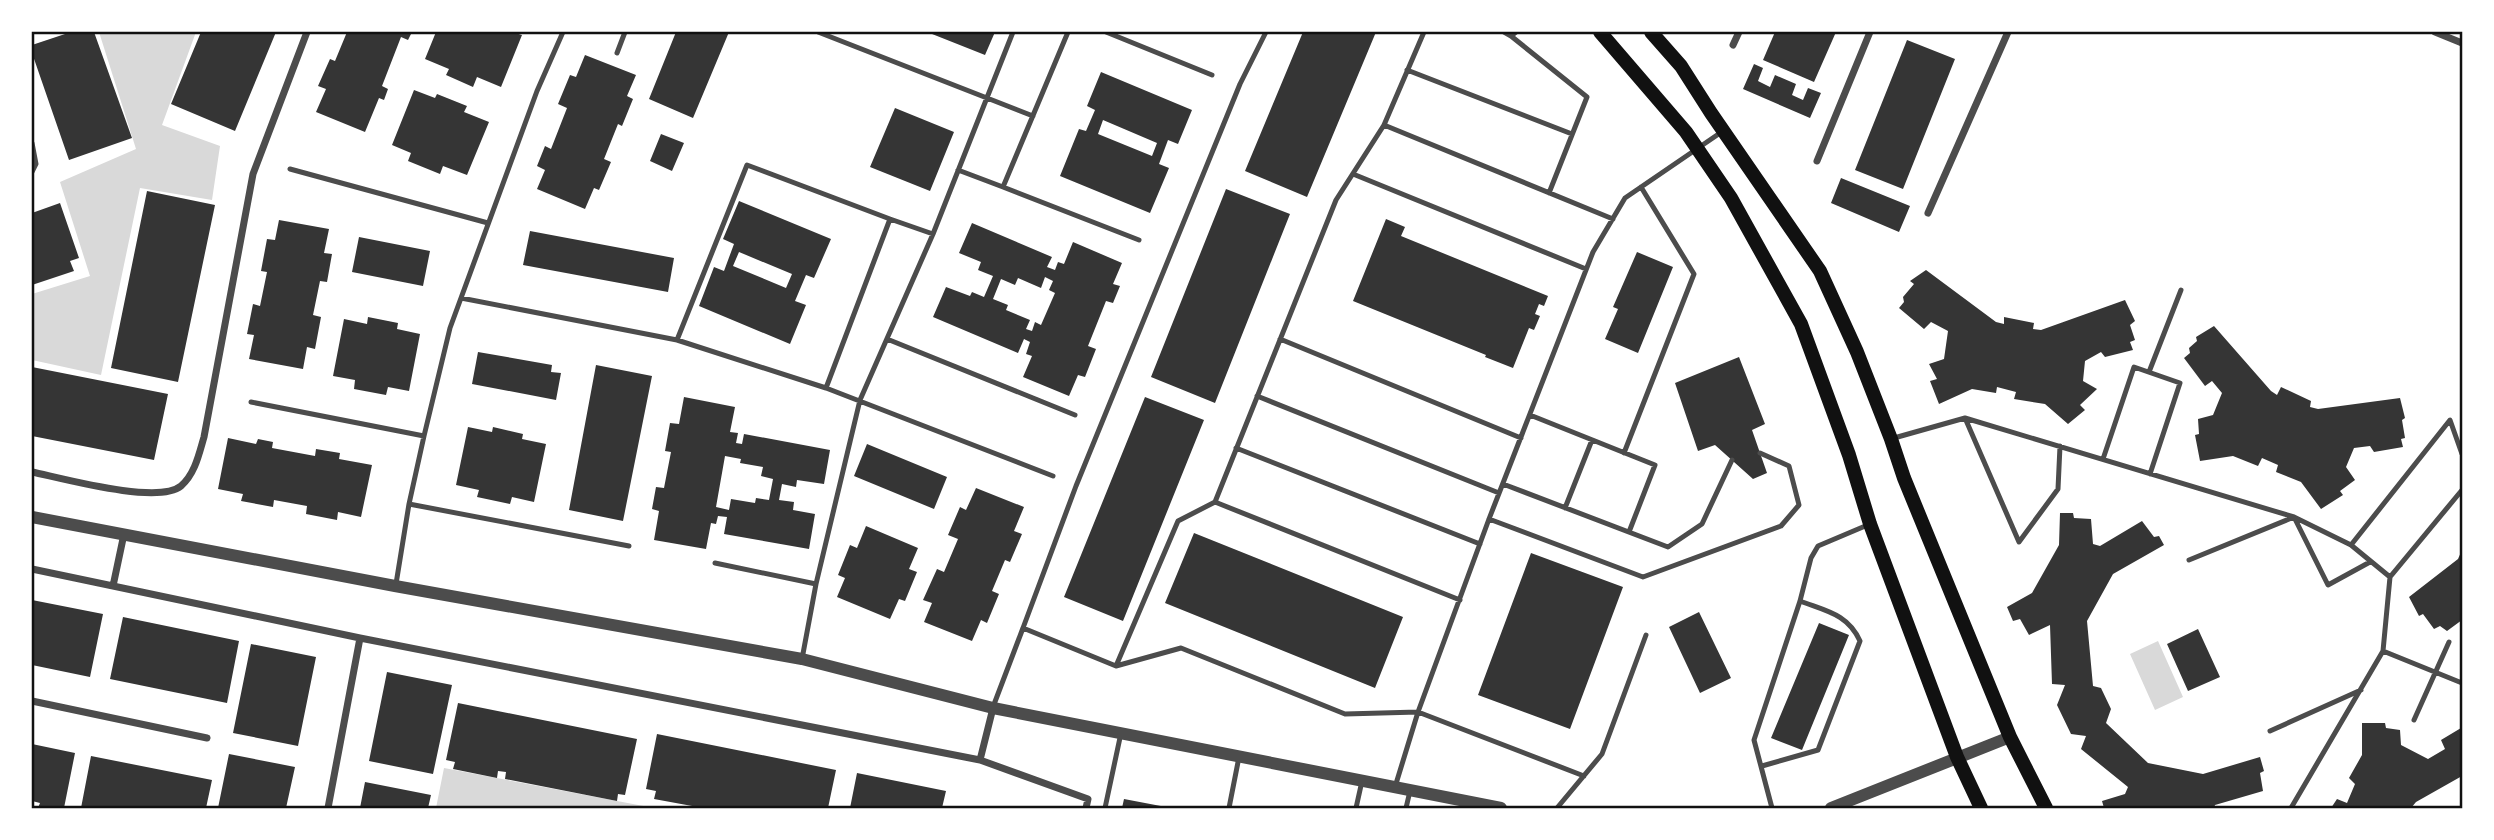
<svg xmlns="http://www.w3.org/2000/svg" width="2494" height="840" font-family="Cabin,sans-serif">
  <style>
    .water { fill: #d9d9d9 }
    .building { fill: #353535; fill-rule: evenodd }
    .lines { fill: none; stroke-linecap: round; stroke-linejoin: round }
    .service { stroke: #4c4c4c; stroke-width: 5 }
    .minor { stroke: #4c4c4c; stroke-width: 7 }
    .tertiary { stroke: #4c4c4c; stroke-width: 12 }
    .secondary { stroke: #111; stroke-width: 14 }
    .neatline { fill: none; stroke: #111; stroke-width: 2.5 }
  </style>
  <rect width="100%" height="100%" fill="#fff"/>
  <!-- water -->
  <path class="water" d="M99 32H196L162 125 220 146 212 200 140 188 101 375 32 360V294L90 276 60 182 136 149Z
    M2158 641 2183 697 2155 710 2130 654Z
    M444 768 654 808H436Z"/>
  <!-- building -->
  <path class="building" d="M71 32H94L132 138 69 160 32 53V45Z
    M201 32H276L235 131 171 104Z
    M347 32H412L408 40 401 37 382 86 388 89 384 100 379 98 365 132 316 112 326 89 318 86 330 59 335 61Z
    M436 32H512L522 35 501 87 477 77 473 87 446 75 449 69 425 59Z
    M676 32H729L693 118 649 99Z
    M927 32H995L985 55Z
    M1303 32H1376L1307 197 1245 171Z
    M1775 32H1836L1814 82 1763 60Z
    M1907 40 1955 59 1903 189 1855 170Z
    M585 55 636 75 627 96 633 99 622 126 618 124 604 159 611 162 599 190 594 188 585 209 537 189 545 170 537 166 545 146 551 149 567 108 558 104 570 75 576 77Z
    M1754 64 1763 68 1758 81 1770 87 1775 75 1796 84 1792 95 1803 100 1808 88 1821 93 1810 118 1743 89Z
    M1101 72 1192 110 1178 144 1168 140 1159 164 1169 168 1150 213 1060 176 1079 129 1086 131 1095 110 1087 106ZM1103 120 1157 143 1152 156 1098 134Z
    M414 90 435 98 437 94 467 106 464 112 489 122 467 175 443 166 440 174 408 161 411 153 392 145Z
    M895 108 954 132 930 191 870 167Z
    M661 134 684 143 672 171 650 161Z
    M1841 178 1910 206 1899 232 1831 203Z
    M1226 189 1290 214 1215 403 1151 377Z
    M147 191 215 205 178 382 111 368Z
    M739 201 831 239 814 278 806 275 795 301 806 305 790 344 699 306 714 267 724 271 734 244 723 239ZM739 252 792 274 786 288 733 266Z
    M60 203 79 258 70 261 74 271 32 285V213Z
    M1386 219 1405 227 1401 236 1548 296 1544 306 1539 304 1535 314 1540 316 1534 330 1529 328 1513 368 1485 357 1486 355 1353 301Z
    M279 220 329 229 324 253 332 254 327 282 320 281 313 315 321 317 315 349 307 347 303 369 249 359 254 335 247 334 253 304 260 306 267 272 261 271 267 239 275 240Z
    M972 223 1052 257 1047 267 1055 270 1058 262 1064 264 1073 242 1122 263 1113 284 1120 286 1113 303 1106 301 1088 346 1096 349 1085 377 1078 375 1069 396 1023 377 1032 356 1026 354 1030 342 1024 339 1018 353 933 317 946 287 970 296 972 292 984 297 993 276 978 270 981 262 959 253ZM1045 277 1053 281 1049 290 1055 293 1041 325 1035 322 1032 331 1026 329 1030 320 1006 310 1008 305 993 299 1001 279 1015 285 1018 278 1041 288Z
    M530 231 674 258 668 292 523 265Z
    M359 237 430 251 423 286 352 272Z
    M1637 252 1673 267 1638 353 1605 339 1618 309 1613 307Z
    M1926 270 1996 322 2004 324V317L2034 323 2033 329 2041 330 2125 300 2135 321 2130 325 2135 340 2130 342 2133 350 2105 357 2101 352 2085 361 2083 381 2097 389 2080 405 2085 410 2068 424 2045 404 2014 399 2016 392 1997 387 1996 393 1972 389 1939 404 1930 381 1937 379 1929 364 1944 359 1948 331 1931 322 1924 329 1899 308 1904 302 1903 297 1914 284 1910 281Z
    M368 317 398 323 397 329 420 334 409 391 388 387 386 395 354 389 355 380 333 376 344 319 367 324Z
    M2214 326 2271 391 2277 395 2281 387 2311 401 2310 407 2318 409 2400 398 2405 418 2402 420 2405 438 2401 439 2403 447 2374 452 2370 446 2354 448 2346 467 2355 480 2340 491 2343 495 2321 509 2301 482 2276 472 2278 465 2262 458 2258 466 2233 456 2200 461 2195 435 2199 434 2198 419 2213 415 2222 393 2212 381 2205 386 2184 358 2190 353 2189 348 2197 341 2196 337Z
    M478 352 552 365 551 372 561 373 556 400 472 384Z
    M1739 357 1765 424 1752 430 1767 473 1753 479 1715 445 1698 451 1675 383Z
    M596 365 652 376 623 521 569 510Z
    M32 367 168 394 154 460 32 436Z
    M684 397 735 407 730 432 738 433 736 443 742 444 744 434 830 450 824 484 797 480 796 487 782 484 779 500 794 502 793 510 815 514 809 549 724 534 727 517 718 516 716 524 711 523 706 549 654 540 659 511 652 509 656 487 664 488 671 452 665 451 670 423 679 424ZM725 456 741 459 740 463 763 467 761 476 773 479 769 500 756 498 755 503 731 499 729 510 716 507Z
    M1145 397 1204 420 1123 621 1064 597Z
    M468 427 492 432 493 427 523 434 522 439 546 444 534 502 512 497 510 504 477 497 479 490 456 485Z
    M228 438 256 444 258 439 273 442 272 448 315 456 316 449 340 453 339 459 372 465 361 517 338 512 337 520 306 514 307 506 274 500 273 507 241 501 243 494 218 489Z
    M867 444 947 477 934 509 854 476Z
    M976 488 1024 507 1014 531 1022 534 1010 562 1005 560 992 591 999 594 987 623 981 620 972 641 924 622 932 603 923 600 937 569 944 572 958 539 948 535 960 507 966 510Z
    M2060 513H2073L2074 518 2091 519 2093 544 2100 546 2142 521 2154 537 2159 536 2164 545 2113 574 2087 621 2093 686 2101 688 2111 709 2106 723 2148 763 2203 774 2260 757 2264 771 2260 773 2263 791 2215 805 2214 808H2104L2102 801 2125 794 2128 787 2081 749 2086 736 2071 734 2057 705 2065 685 2052 684 2050 625 2029 635 2020 619 2013 621 2007 607 2032 593 2059 545Z
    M866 526 918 548 909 569 917 572 905 601 899 599 890 619 837 597 845 578 838 575 850 545 857 548Z
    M1194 533 1403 617 1375 688 1165 603Z
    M2462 550V620L2447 631 2440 626 2434 629 2423 614 2419 616 2409 597 2458 559Z
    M1531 553 1623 587 1570 729 1478 695Z
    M32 600 103 614 90 677 32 665Z
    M1699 612 1731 678 1700 693 1669 627Z
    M123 617 239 641 227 703 110 679Z
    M1819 623 1849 635 1802 750 1771 738Z
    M2198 629 2220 677 2188 691 2167 644Z
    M251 644 316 657 298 746 233 733Z
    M387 672 452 685 433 774 369 761Z
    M458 703 637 739 625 795 618 794 617 801 505 779 506 772 498 771 497 778 453 769 455 762 446 760Z
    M2362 723H2385L2386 728 2400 730 2401 745 2428 759 2445 749 2441 740 2461 728 2462 776 2416 802 2411 808H2331L2337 799 2347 803 2355 784 2349 778 2362 755Z
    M657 734 836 770 828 808H703L654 799 656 791 646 789Z
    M32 744 75 753 64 808H38L40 803 32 801Z
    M229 754 295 767 286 808H218Z
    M91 756 212 780 206 808H81Z
    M857 773 946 791 942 808H850Z
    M365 782 431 795 428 808H360Z
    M1124 799 1166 807V808H1122Z"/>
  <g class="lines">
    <!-- service -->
    <path class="service" d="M818 32 1033 116
      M1068 32 1003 187 1139 240
      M1106 32 1212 75
      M1266 32 1240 84 1076 486 1023 628 1116 666 1181 648 1345 714 1418 712 1584 776
      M1424 32 1384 125 1613 219
      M1504 32 1511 36 1516 32
      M1511 36 1587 97 1549 193
      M617 53 625 32
      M1407 70 1572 134
      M1384 125 1336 200 1215 502 1460 600
      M32 143 36 164 32 172
      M290 169 488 223
      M958 170 1003 187
      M1353 174 1586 269
      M890 219 933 234
      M461 298 677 340 826 388 890 219 747 165 677 340
      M887 339 1075 415
      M1280 339 1521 438
      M2149 372 2181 290
      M826 388 1053 476
      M1257 396 1499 493
      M251 402 424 436 450 328 537 91 563 32
      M1530 415 1655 465 1629 532
      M1965 418 2019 542 2058 489 2060 446
      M1894 438 1965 418 2294 517 2328 585 2370 562
      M1236 448 1480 544
      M1624 453 1694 274 1641 187
      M2462 454 2450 420 2351 545 2390 577 2462 490
      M2103 459 2134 367 2180 383 2150 474
      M1503 484 1668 547 1702 524 1732 460
      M409 504 629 546
      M1565 508 1592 440
      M1489 519 1643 577 1781 526 1799 505 1789 466 1760 453
      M2189 560 2294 517 2351 545
      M715 563 816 584 802 659
      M396 584 409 504 424 436
      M816 584 860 400 933 234 1013 32
      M2383 651 2462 683
      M1116 666 1178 521 1215 502
      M993 707 1023 628
      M2414 720 2449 642
      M2270 731 2361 690
      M1762 766 1818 750 1860 641C1848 614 1826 611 1800 601
      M1395 787 1418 712 1489 519 1593 252 1625 198 1723 131
      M1105 808 1121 733
      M1229 808 1239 757
      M1356 808 1362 781
      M1406 808 1410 791
      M1557 808 1602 754 1646 635
      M1772 808 1754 740 1800 601 1811 558 1818 546 1870 524
      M2291 808 2383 651 2390 577"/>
    <!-- minor -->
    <path class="minor" d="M2435 32 2462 43
      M1733 45 1739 32
      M1817 161 1870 32
      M1928 213 2008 32
      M32 472C61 478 158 505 181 486 195 474 199 454 204 437L253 174 307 32
      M124 534 113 586 360 638 980 760 1088 799 1086 808
      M32 569 113 586
      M32 701 207 738
      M980 760 993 708
      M328 808 360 638"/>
    <!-- tertiary -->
    <path class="tertiary" d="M32 517 395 586 802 659 993 708 1501 808
      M1831 808 2010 737"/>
    <!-- secondary -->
    <path class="secondary" d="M1600 32 1686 132 1731 198 1801 324 1849 455 1870 524 1957 757 1981 808
      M1651 32 1681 66 1711 113 1820 271 1857 352 1891 439 1904 478 2010 737 2046 808"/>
  </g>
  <!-- border -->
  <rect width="2494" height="840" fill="none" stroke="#ffffff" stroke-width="66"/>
  <rect x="33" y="33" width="2428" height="774" class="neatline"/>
</svg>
